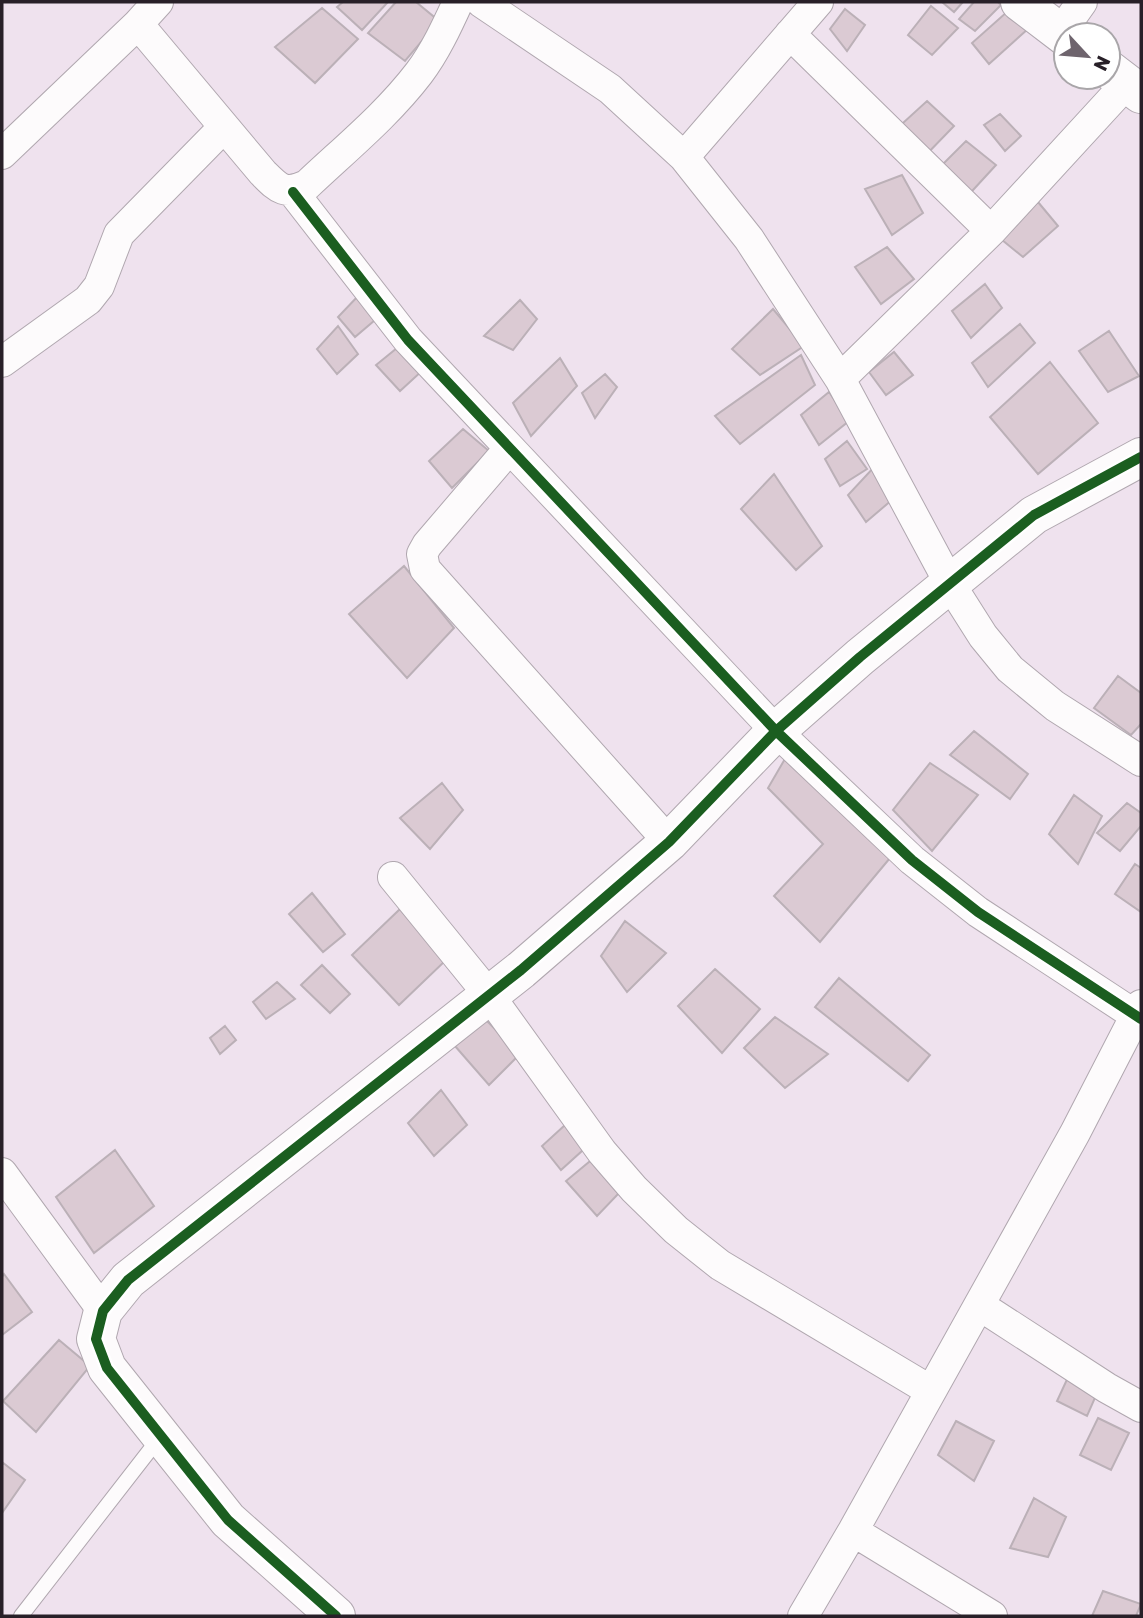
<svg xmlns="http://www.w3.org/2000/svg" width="1143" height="1618" font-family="Rubik,sans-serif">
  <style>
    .building { fill: #dbcad3; stroke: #bbb0b7; stroke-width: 2 }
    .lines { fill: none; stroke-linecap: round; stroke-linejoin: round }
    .lane-casing { stroke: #b0a7af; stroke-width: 16 }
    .street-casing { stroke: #b0a7af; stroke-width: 32 }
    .secondary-casing { stroke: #b0a7af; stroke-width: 40 }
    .lane { stroke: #fdfbfc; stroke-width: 14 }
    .street { stroke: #fdfbfc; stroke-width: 30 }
    .secondary { stroke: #fdfbfc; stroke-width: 38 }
    .cycleway-casing { stroke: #fff; stroke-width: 15 }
    .cycleway { stroke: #1b5e20; stroke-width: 10 }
  </style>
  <rect width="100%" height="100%" fill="#efe2ee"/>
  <!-- building -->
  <path class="building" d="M343 2H388L362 30 337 7Z
    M396 2H416L439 21 405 61 368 33Z
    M942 2H963L954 12Z
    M974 2H998L1001 5 975 31 959 19Z
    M931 6 958 28 932 55 908 35Z
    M322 8 358 39 315 83 275 47Z
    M845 9 865 25 847 51 830 29Z
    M1008 11 1029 28 989 64 972 43Z
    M927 101 954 126 920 161 892 133Z
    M1000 114 1021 136 1005 151 984 125Z
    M966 141 996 165 962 202 933 174Z
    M902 175 923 213 892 235 865 189Z
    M1038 202 1058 226 1023 257 996 235Z
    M887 247 914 279 881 304 855 267Z
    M985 284 1002 308 971 338 952 311Z
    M360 294 375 320 355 337 338 317Z
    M520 300 537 319 513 350 484 336Z
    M773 309 804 346 760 375 732 349Z
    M1020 324 1035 343 988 387 972 363Z
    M338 326 358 354 337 374 317 349Z
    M1109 331 1139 376 1108 392 1079 351Z
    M402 344 423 370 400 391 376 365Z
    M894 352 913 375 886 395 869 372Z
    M801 355 815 385 740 444 715 416Z
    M560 358 577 386 531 436 513 403Z
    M1050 362 1098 423 1038 474 990 417Z
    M605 374 617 387 595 418 582 393Z
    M829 392 849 421 819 445 801 415Z
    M463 429 489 451 452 488 429 461Z
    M847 441 867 469 840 486 825 459Z
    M876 465 893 499 866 522 848 495Z
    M774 474 822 546 796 570 741 509Z
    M404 566 454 628 407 678 349 614Z
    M1118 676 1141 693V724L1131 735 1094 708Z
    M974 731 1028 774 1010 799 950 755Z
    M789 752 895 852 820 942 774 896 823 844 768 788Z
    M930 763 978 795 932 851 893 810Z
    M442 783 463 810 430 849 400 818Z
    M1074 795 1102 816 1078 864 1049 834Z
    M1127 803 1141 813V826L1120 851 1097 833Z
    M1135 864 1141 868V912L1115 894Z
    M312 893 345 934 323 952 289 914Z
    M400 909 445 961 399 1005 352 955Z
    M625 921 666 953 627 992 601 956Z
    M322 965 350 994 330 1013 301 985Z
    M715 969 760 1009 722 1053 678 1006Z
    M839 978 930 1055 908 1081 815 1007Z
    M277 982 295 999 266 1019 253 1002Z
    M775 1017 828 1054 785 1088 744 1048Z
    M486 1020 520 1054 489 1085 455 1046Z
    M225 1026 236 1040 220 1054 210 1038Z
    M441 1090 467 1125 434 1156 408 1123Z
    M565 1125 583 1150 561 1170 542 1146Z
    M115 1150 154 1206 94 1253 56 1197Z
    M595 1157 621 1191 597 1216 566 1181Z
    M4 1274 32 1312 2 1335V1277Z
    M59 1340 90 1366 36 1432 3 1401Z
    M1070 1373 1098 1391 1087 1416 1057 1401Z
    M1098 1418 1129 1433 1111 1470 1080 1455Z
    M956 1421 994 1441 974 1481 938 1455Z
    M2 1462 25 1480 2 1513Z
    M1034 1498 1066 1517 1048 1557 1010 1548Z
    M1103 1591 1141 1604 1136 1616H1092Z"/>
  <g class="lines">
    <!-- lane casing -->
    <g class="lane-casing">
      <path id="lane" d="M21 1616 160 1437"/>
    </g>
    <!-- street casing -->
    <g class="street-casing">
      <path id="street" d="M481 2 610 89 684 157 749 239 840 379 950 584 983 636 1010 669 1055 706 1141 761
        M138 24 263 173C279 189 284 195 307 185 345 149 387 115 419 73 435 52 447 26 458 2
        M1060 33 1082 2
        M790 34 991 231
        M2 154 138 24 158 2
        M684 157 818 2
        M293 192 408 340 776 731 912 860 978 912 1141 1019
        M2 362 88 300 99 286 119 234 224 127
        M840 379 991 231 1127 83
        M509 449 427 545 422 554 425 569 669 842
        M393 877 489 995 602 1152 634 1189 676 1230 720 1265 931 1391
        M2 1173 103 1311
        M979 1305 1107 1388 1141 1407
        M853 1531 992 1616
        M803 1616 853 1531 1075 1133 1141 1005"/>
    </g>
    <!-- secondary casing -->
    <g class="secondary-casing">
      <path id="secondary" d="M1020 2 1066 37
        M1108 69 1141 94
        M336 1616 228 1520 107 1368 96 1339 103 1311 128 1280 521 970 669 842 776 731 860 657 1034 515 1141 457"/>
    </g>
    <!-- lane -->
    <use href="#lane" class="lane"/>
    <!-- street -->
    <use href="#street" class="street"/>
    <!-- secondary -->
    <use href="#secondary" class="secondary"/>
    <!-- cycleway casing -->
    <g class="cycleway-casing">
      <path id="cycleway" d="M293 192 408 340 776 731 912 860 978 912 1141 1019
        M336 1616 228 1520 107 1368 96 1339 103 1311 128 1280 521 970 669 842 776 731 860 657 1034 515 1141 457"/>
    </g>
    <!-- cycleway -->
    <use href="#cycleway" class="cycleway"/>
  </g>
  <!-- border -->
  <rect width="1143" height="1618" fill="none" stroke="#282028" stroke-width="7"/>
  <!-- north arrow -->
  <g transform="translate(1087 56) rotate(116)"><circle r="33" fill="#ffffff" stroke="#a9a6a9" stroke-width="2"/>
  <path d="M0-5L12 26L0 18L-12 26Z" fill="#6e646d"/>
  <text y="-10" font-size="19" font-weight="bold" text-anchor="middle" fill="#282028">N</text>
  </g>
</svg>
